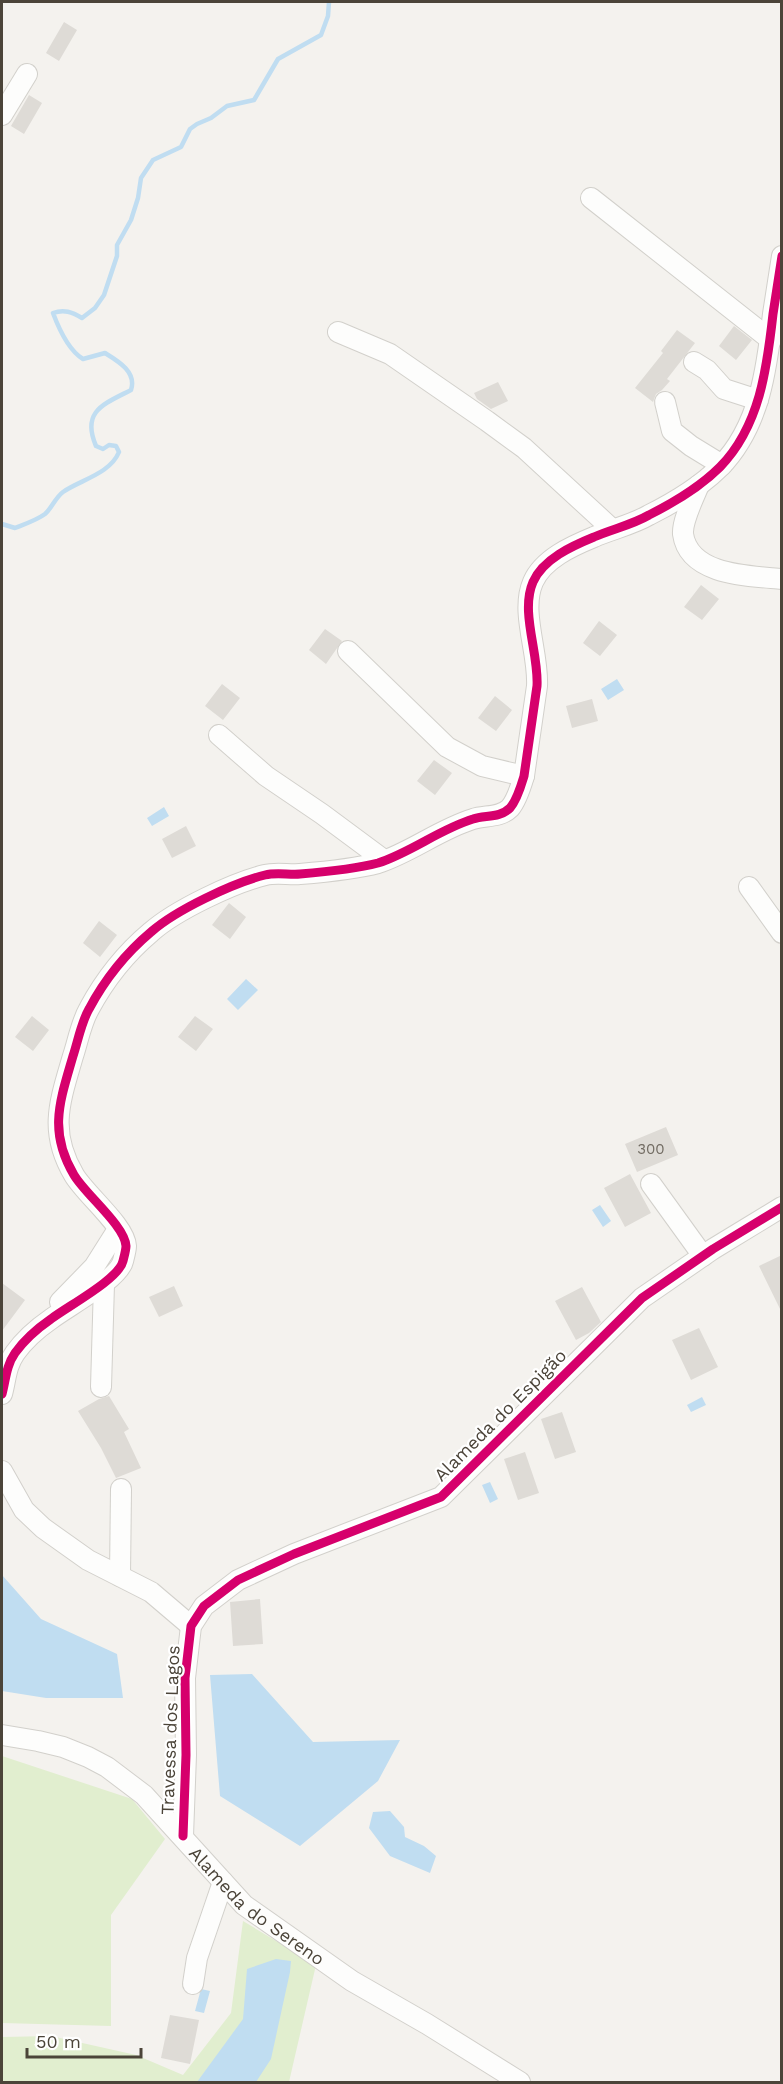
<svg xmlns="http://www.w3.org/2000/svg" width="783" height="2084" font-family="'Work Sans',sans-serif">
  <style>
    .green { fill: #e1eecf }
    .water { fill: #c0ddf1 }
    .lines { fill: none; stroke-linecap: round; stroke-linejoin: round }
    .stream { stroke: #c0ddf1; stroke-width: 4.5 }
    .building { fill: #dedbd6 }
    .minor-casing { stroke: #d2d0cb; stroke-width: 22 }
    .minor { stroke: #fdfdfc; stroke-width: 20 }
    .cycleway-casing { stroke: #fff; stroke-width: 13 }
    .cycleway { stroke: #d6006c; stroke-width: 9 }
    .labels { text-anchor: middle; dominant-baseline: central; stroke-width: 4.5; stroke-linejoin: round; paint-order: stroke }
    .number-label { font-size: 15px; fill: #706a61 }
    .street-label { font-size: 18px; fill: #4b4439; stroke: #fff }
  </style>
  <rect width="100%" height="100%" fill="#f4f2ee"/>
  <!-- green -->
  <path class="green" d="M2 1756 132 1799 165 1839 111 1915V2026L2 2023Z
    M243 1921 316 1965 289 2082H2V2037L51 2036 136 2055 183 2075 231 2013Z"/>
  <!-- water -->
  <path class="water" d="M617 679 624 690 608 700 601 689Z
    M164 807 169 816 152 826 147 818Z
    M246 979 258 990 238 1010 227 999Z
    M600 1205 611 1221 603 1227 592 1210Z
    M702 1397 706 1405 691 1412 687 1405Z
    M490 1482 498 1499 490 1503 482 1485Z
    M2 1575 41 1619 117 1654 123 1698H46L2 1691Z
    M252 1674 313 1742 400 1740 378 1781 300 1846 220 1796 210 1675Z
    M390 1811 404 1827 405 1837 424 1846 436 1856 430 1873 390 1856 369 1828 373 1812Z
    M276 1959 291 1961 290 1972 271 2059 256 2082H197L243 2019 247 1969Z
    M201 1989 210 1991 204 2013 195 2011Z"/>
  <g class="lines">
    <!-- stream -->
    <path class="stream" d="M2 524 15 528C25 524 37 520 45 514 52 508 55 498 63 492 80 480 110 474 119 452L116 446 109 445 103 449 96 446C81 411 104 404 131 390 137 372 118 361 105 353L83 359C68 350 59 329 53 313 64 309 72 312 82 318L95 308 104 295 117 256V245L131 220 138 198 141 178 153 160 181 147 190 129 197 124 211 118 227 106 254 100 278 59 321 35 328 16 329 2"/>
  </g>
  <!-- building -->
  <path class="building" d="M64 22 77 30 59 61 46 53Z
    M29 95 42 103 24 134 11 126Z
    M734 326 752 340 736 360 719 346Z
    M677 330 695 343 667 379 670 381 662 390 656 394 653 402 635 388 663 353 661 351Z
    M498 382 508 401 491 409 477 399 474 393Z
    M701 585 719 599 702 620 684 607Z
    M599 621 617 635 600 656 583 643Z
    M325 629 342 641 326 664 309 650Z
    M222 684 240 698 223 720 205 706Z
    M495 696 512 710 496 731 478 718Z
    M592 699 598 721 572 728 566 706Z
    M434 760 452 773 435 795 417 781Z
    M186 826 196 846 172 858 162 839Z
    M229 903 246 917 230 939 212 925Z
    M99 921 117 935 100 957 83 943Z
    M32 1016 49 1030 33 1051 15 1037Z
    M195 1016 213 1029 196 1051 178 1037Z
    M666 1127 678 1155 637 1172 625 1144Z
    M630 1174 651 1213 625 1227 604 1188Z
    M782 1255V1313L759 1266Z
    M2 1283 25 1300 2 1331Z
    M174 1286 183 1306 159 1317 149 1297Z
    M582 1287 601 1322 589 1333 576 1340 555 1301Z
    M699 1328 718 1367 691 1380 672 1340Z
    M109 1396 129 1429 124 1432 141 1468 116 1478 101 1448 78 1411 99 1399Z
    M562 1412 576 1452 555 1459 541 1419Z
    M525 1452 539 1493 518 1500 504 1459Z
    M260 1599 263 1644 233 1646 230 1602Z
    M170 2015 199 2020 190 2064 161 2058Z"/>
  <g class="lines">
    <!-- minor casing -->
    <g class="minor-casing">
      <g id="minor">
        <path d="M2 115 27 74"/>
        <path d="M591 198 771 340"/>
        <path d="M338 332 390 354 487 421 524 448 612 529"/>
        <path d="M694 362 707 370 724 389 758 400"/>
        <path d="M665 402 672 431 691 446 722 465"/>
        <path d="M699 485C694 497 682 521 683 534 689 576 750 576 782 579"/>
        <path d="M348 651 447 747 482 766 524 776"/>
        <path d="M219 735 266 776 322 814 384 860"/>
        <path d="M749 887 782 933"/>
        <path d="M651 1184 703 1256"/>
        <path d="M60 1302 94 1267 118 1229"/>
        <path d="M101 1387 104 1284"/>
        <path d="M2 1394C6 1379 6 1366 15 1353 25 1339 38 1328 51 1319 68 1306 119 1279 123 1261 124 1257 126 1250 126 1246 125 1226 85 1194 74 1175 48 1131 60 1101 73 1056 78 1041 81 1023 89 1009 104 981 126 953 151 932 176 910 233 883 265 875 276 872 289 875 300 874 324 872 355 869 378 863 410 853 440 829 473 819 485 815 500 818 510 808 517 800 521 786 524 776L537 686C539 653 520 612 533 582 543 559 572 546 594 537 612 529 632 525 649 515 673 503 702 485 720 467 760 426 767 368 773 314 776 295 779 275 782 256"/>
        <path d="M2 1471 24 1510 43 1528 88 1560 151 1592 191 1626"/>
        <path d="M120 1576 121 1489"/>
        <path id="s1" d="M2 1735 38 1741 63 1747 88 1757 107 1767 144 1795 244 1905 352 1981 427 2024 520 2082"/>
        <path d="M183 1836 186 1755 185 1678 191 1626 204 1606 238 1580 294 1554 441 1497 642 1298 713 1249 782 1207"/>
        <path d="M193 1984 197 1958 223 1882"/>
      </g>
    </g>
    <!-- minor -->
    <use href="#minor" class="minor"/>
    <!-- cycleway casing -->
    <g class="cycleway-casing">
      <path id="cycleway" d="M2 1394C6 1379 6 1366 15 1353 25 1339 38 1328 51 1319 68 1306 119 1279 123 1261 124 1257 126 1250 126 1246 125 1226 85 1194 74 1175 48 1131 60 1101 73 1056 78 1041 81 1023 89 1009 104 981 126 953 151 932 176 910 233 883 265 875 276 872 289 875 300 874 324 872 355 869 378 863 410 853 440 829 473 819 485 815 500 818 510 808 517 800 521 786 524 776L537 686C539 653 520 612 533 582 543 559 572 546 594 537 612 529 632 525 649 515 673 503 702 485 720 467 760 426 767 368 773 314 776 295 779 275 782 256
        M183 1836 186 1755 185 1678 191 1626 204 1606 238 1580 294 1554 441 1497 642 1298 713 1249 782 1207"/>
    </g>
    <!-- cycleway -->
    <use href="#cycleway" class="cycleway"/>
  </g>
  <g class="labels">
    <!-- number labels -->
    <g class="number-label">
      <text x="651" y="1149">300</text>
    </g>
    <!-- street labels -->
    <g class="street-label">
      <text transform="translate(500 1415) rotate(-45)">Alameda do Espigão</text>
      <text transform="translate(170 1730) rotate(-88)">Travessa dos Lagos</text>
      <text stroke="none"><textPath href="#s1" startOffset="316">Alameda do Sereno</textPath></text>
    </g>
  </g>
  <!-- border -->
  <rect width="783" height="2084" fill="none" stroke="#4b4439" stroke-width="6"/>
  <!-- scale -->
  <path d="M27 2048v9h114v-9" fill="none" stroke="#4b4439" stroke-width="3"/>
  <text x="36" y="2048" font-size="18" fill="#4b4439" stroke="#ffffff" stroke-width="4.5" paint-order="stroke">50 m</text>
</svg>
